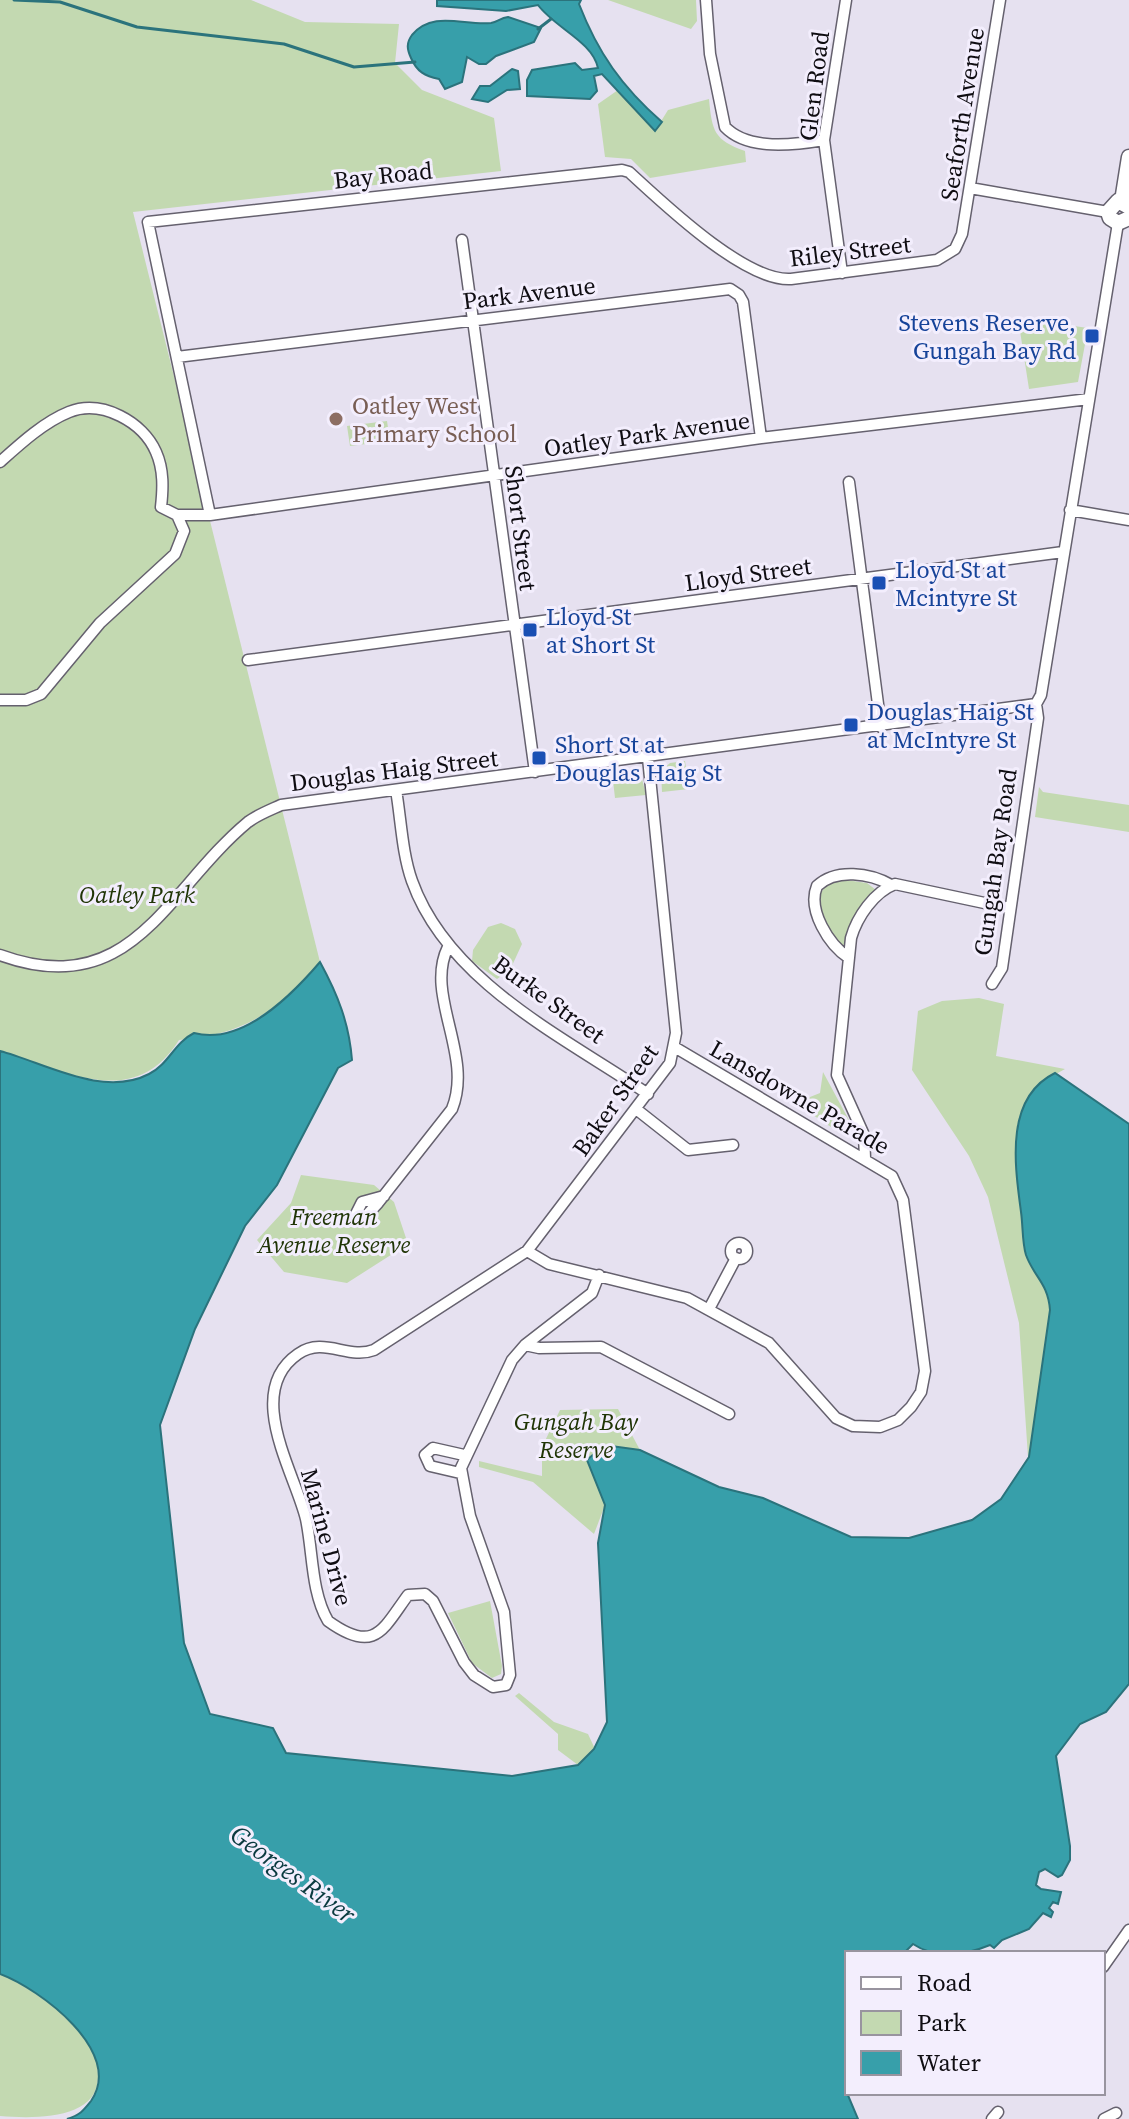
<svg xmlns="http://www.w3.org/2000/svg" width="1129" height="2119" font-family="'Source Serif 4',serif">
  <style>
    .green { fill: #c3d9b1 }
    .water { fill: #379faa; stroke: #2b737c; stroke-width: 2 }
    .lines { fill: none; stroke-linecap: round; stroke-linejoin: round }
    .stream { stroke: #2b737c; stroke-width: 3 }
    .street-casing { stroke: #65616e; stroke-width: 13 }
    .secondary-casing { stroke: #65616e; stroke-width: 17 }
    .street { stroke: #fff; stroke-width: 10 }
    .secondary { stroke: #fff; stroke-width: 14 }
    .transit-dot { fill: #1a4fb4; stroke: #f3eefd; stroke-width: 3 }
    .education-dot { fill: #8d6e63; stroke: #f3eefd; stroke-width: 3 }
    .labels { text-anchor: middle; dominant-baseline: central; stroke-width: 6; stroke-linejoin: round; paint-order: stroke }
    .street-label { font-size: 24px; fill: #0f0d12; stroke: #f3eefd }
    .transit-label { font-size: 24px; fill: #164399; stroke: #f3eefd; text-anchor: start }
    .education-label { font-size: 24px; fill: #785e54; stroke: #f3eefd; text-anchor: start }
    .park-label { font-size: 24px; font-style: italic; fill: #203506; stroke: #f3eefd }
    .water-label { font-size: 26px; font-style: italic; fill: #0a3a3f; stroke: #f3eefd }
  </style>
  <rect width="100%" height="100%" fill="#e6e1f0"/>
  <!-- green -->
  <path class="green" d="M0 0H251L305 22 399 24 395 63 422 90 494 118 501 171 133 212 320 962C277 1012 245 1034 179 1040 134 1112 64 1070 0 1052Z
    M608 0H696L697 21 691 29Z
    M618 90 655 131 668 110 709 99C712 131 714 140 745 151L746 162 650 178 631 159 605 157 598 104Z
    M1018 318 1088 328 1078 382 1029 389Z
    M387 421 390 441 350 446 347 426Z
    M685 761 689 789 662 792 661 771 670 763Z
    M631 769 642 779 646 795 615 798 612 772Z
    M1039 787 1043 792 1129 805V832L1035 817Z
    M839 879 867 883 876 890 851 923 843 947C822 928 803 891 839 879Z
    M501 923 515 929 522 944 510 970 497 979 472 961 473 950 488 927Z
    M979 998 1004 1004 996 1056 1065 1069 1056 1074 1129 1124 1038 1482 972 1520 1001 1499 1028 1457 1019 1323 988 1197 969 1156 912 1070 918 1011 942 1001Z
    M823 1072 850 1122 847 1133H840L795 1103 820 1093Z
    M301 1175 374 1185 394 1202 408 1244 347 1283 284 1272 257 1240 291 1203Z
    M618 1409 640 1450 604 1445 605 1505 594 1534 533 1482 479 1467V1461L542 1476V1447L560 1410Z
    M490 1601 502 1666 501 1674 492 1678 472 1663 448 1613Z
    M519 1693 554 1722 588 1734 595 1749 578 1765 558 1750V1734L515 1696Z
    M0 1974C26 1984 79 2022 92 2046 97 2056 98 2067 98 2077 98 2119 37 2119 0 2116Z"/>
  <!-- water -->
  <path class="water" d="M437 0H581L579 4C598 53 622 87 662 122L655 131 602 74 594 76 597 91 590 99 527 96V80L532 70 575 63 582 70 598 68C592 41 555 28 538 5L506 11 437 6Z
    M508 17 541 28 534 42 496 56 486 64H479L467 57 462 82 445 89 439 79C425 76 417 72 411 58 407 49 406 43 412 35 433 10 464 26 491 23 498 22 500 18 508 17Z
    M512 69 518 71 520 89 507 90 488 102 472 99 480 86H490Z
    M320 962C338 995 349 1023 352 1060L338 1068 277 1185 245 1226 195 1329 160 1425 184 1643 210 1714 273 1728 286 1753 512 1776 578 1765 594 1749 607 1722 598 1543 605 1505 587 1460 604 1445 640 1450 719 1487 763 1498 851 1537 909 1538 972 1520 1001 1499 1029 1457 1050 1310C1048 1283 1034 1277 1026 1255 1022 1242 1023 1225 1021 1212 1015 1166 1004 1098 1055 1073L1129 1124V1684L1106 1712 1080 1724 1056 1756 1070 1846V1860L1062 1875 1058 1877 1045 1869 1039 1872 1036 1885 1041 1889 1061 1892 1058 1904 1053 1902 1049 1908 1053 1912 1051 1917 1043 1913 1029 1929 1002 1940 994 1948 990 1945C966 1955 935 1959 913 1944L904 1953H847V2093L858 2119H67C80 2115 83 2111 91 2101 125 2052 40 1989 0 1974V1051C45 1063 103 1098 149 1074 169 1064 174 1043 194 1033 242 1046 291 996 320 962Z"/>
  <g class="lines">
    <!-- stream -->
    <path class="stream" d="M14 0 60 2 137 27 284 44 354 67 415 62
      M538 29 551 19"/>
    <!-- street casing -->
    <g class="street-casing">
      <path id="street" d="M706 0 710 54 725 127C748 151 794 145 824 140
        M970 188 1108 212
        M462 240 535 772
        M842 273 824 140 846 0
        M177 357 730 289 739 295 743 302 761 438
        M0 462C20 444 44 422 69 412 102 399 143 422 156 452 164 470 163 489 161 507L177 515 184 531 175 554 100 623 41 694 26 700H0
        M849 482 881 727
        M1070 510 1129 520
        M177 515H210L761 438 1089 399
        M210 515 148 222 622 170 629 172C663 203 745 282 791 279L937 260 955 249 962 234 1000 0
        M248 660 1063 552
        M396 790C401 819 402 853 412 881 448 982 564 1037 648 1094
        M0 955C132 1003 166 890 248 822 257 815 270 810 281 805L1036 704
        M849 958C829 945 807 910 817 886 836 868 870 873 891 885
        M992 984 1002 968 1038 718 1036 704 1041 695 1118 223
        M636 1109 688 1150 733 1145
        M865 1158 864 1135 837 1075 851 938C857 917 874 892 895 884L1008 908
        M384 1196 362 1202 356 1214 365 1217 378 1203 452 1109C474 1055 424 995 448 947
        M731 1251a8 8 0 1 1 16 0a8 8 0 1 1-16 0Z
        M527 1251 549 1264 687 1298 769 1343 836 1418 853 1426 880 1427 898 1420 911 1407 921 1392 925 1371 903 1200 892 1176 676 1048
        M599 1275 592 1293 525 1345 512 1360 461 1468 470 1516 504 1612 510 1675 506 1685 493 1687 474 1675 464 1662 433 1601 425 1594 408 1595C383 1629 375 1655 328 1621 311 1592 313 1552 306 1519 295 1473 243 1392 298 1354 324 1336 348 1360 374 1350L527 1251 670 1063 676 1033 648 758
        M709 1309 736 1258
        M525 1345 539 1348 601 1347 729 1414
        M460 1473 430 1466 425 1455 433 1448 464 1455
        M1103 1967 1129 1930
        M992 2119 998 2112
        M1104 2119 1116 2113"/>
    </g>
    <!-- secondary casing -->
    <g class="secondary-casing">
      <path id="secondary" d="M1122 201 1129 157
        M1129 207 1118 201 1108 212 1110 218 1118 223 1129 218"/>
    </g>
    <!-- street -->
    <use href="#street" class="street"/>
    <!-- secondary -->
    <use href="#secondary" class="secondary"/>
  </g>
  <!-- markers -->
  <g class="transit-dot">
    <rect x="1084" y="328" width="16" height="16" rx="4"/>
    <rect x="871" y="575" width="16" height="16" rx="4"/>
    <rect x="522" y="622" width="16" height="16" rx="4"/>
    <rect x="843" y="717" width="16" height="16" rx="4"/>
    <rect x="531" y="750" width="16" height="16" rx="4"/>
  </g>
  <circle class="education-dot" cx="336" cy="419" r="8"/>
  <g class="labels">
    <!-- street labels -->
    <g class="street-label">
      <text transform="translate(814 86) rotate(-83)">Glen Road</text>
      <text transform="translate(962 114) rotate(-81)">Seaforth Avenue</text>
      <text transform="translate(383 175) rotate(-6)">Bay Road</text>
      <text transform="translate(850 251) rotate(-7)">Riley Street</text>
      <text transform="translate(529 293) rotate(-7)">Park Avenue</text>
      <text transform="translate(647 434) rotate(-8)">Oatley Park Avenue</text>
      <text transform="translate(521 528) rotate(83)">Short Street</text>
      <text transform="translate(748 574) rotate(-8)">Lloyd Street</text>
      <text transform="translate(394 770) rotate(-7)">Douglas Haig Street</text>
      <text transform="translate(995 862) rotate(-82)">Gungah Bay Road</text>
      <text transform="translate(549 999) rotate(36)">Burke Street</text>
      <text transform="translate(800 1097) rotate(30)">Lansdowne Parade</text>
      <text transform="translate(615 1100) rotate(-55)">Baker Street</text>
      <text transform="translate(327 1537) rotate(75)">Marine Drive</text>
    </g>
    <!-- transit labels -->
    <g class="transit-label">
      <text x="1076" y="322" text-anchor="end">Stevens Reserve,<tspan x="1076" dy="28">Gungah Bay Rd</tspan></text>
      <text x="895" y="569">Lloyd St at<tspan x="895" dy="28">Mcintyre St</tspan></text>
      <text x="546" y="616">Lloyd St<tspan x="546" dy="28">at Short St</tspan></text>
      <text x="867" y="711">Douglas Haig St<tspan x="867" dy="28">at McIntyre St</tspan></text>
      <text x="555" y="744">Short St at<tspan x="555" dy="28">Douglas Haig St</tspan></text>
    </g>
    <!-- education labels -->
    <g class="education-label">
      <text x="352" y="405">Oatley West<tspan x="352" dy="28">Primary School</tspan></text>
    </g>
    <!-- park labels -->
    <g class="park-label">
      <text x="137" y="894">Oatley Park</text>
      <text x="334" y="1216">Freeman<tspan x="334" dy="28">Avenue Reserve</tspan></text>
      <text x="576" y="1421">Gungah Bay<tspan x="576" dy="28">Reserve</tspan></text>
    </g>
    <!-- water labels -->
    <g class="water-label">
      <text transform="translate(293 1874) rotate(36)">Georges River</text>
    </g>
  </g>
  <!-- legend -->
  <rect x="845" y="1951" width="260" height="144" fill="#f3eefd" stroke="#98949f" stroke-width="2"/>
  <rect x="861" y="1977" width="40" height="12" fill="#ffffff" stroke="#98949f" stroke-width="2"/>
  <text x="917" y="1991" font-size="24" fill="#0f0d12">Road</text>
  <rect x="861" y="2011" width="40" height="24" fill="#c3d9b1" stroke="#98949f" stroke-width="2"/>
  <text x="917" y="2031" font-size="24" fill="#0f0d12">Park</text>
  <rect x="861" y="2051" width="40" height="24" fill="#379faa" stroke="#98949f" stroke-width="2"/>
  <text x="917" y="2071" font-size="24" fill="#0f0d12">Water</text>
</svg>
